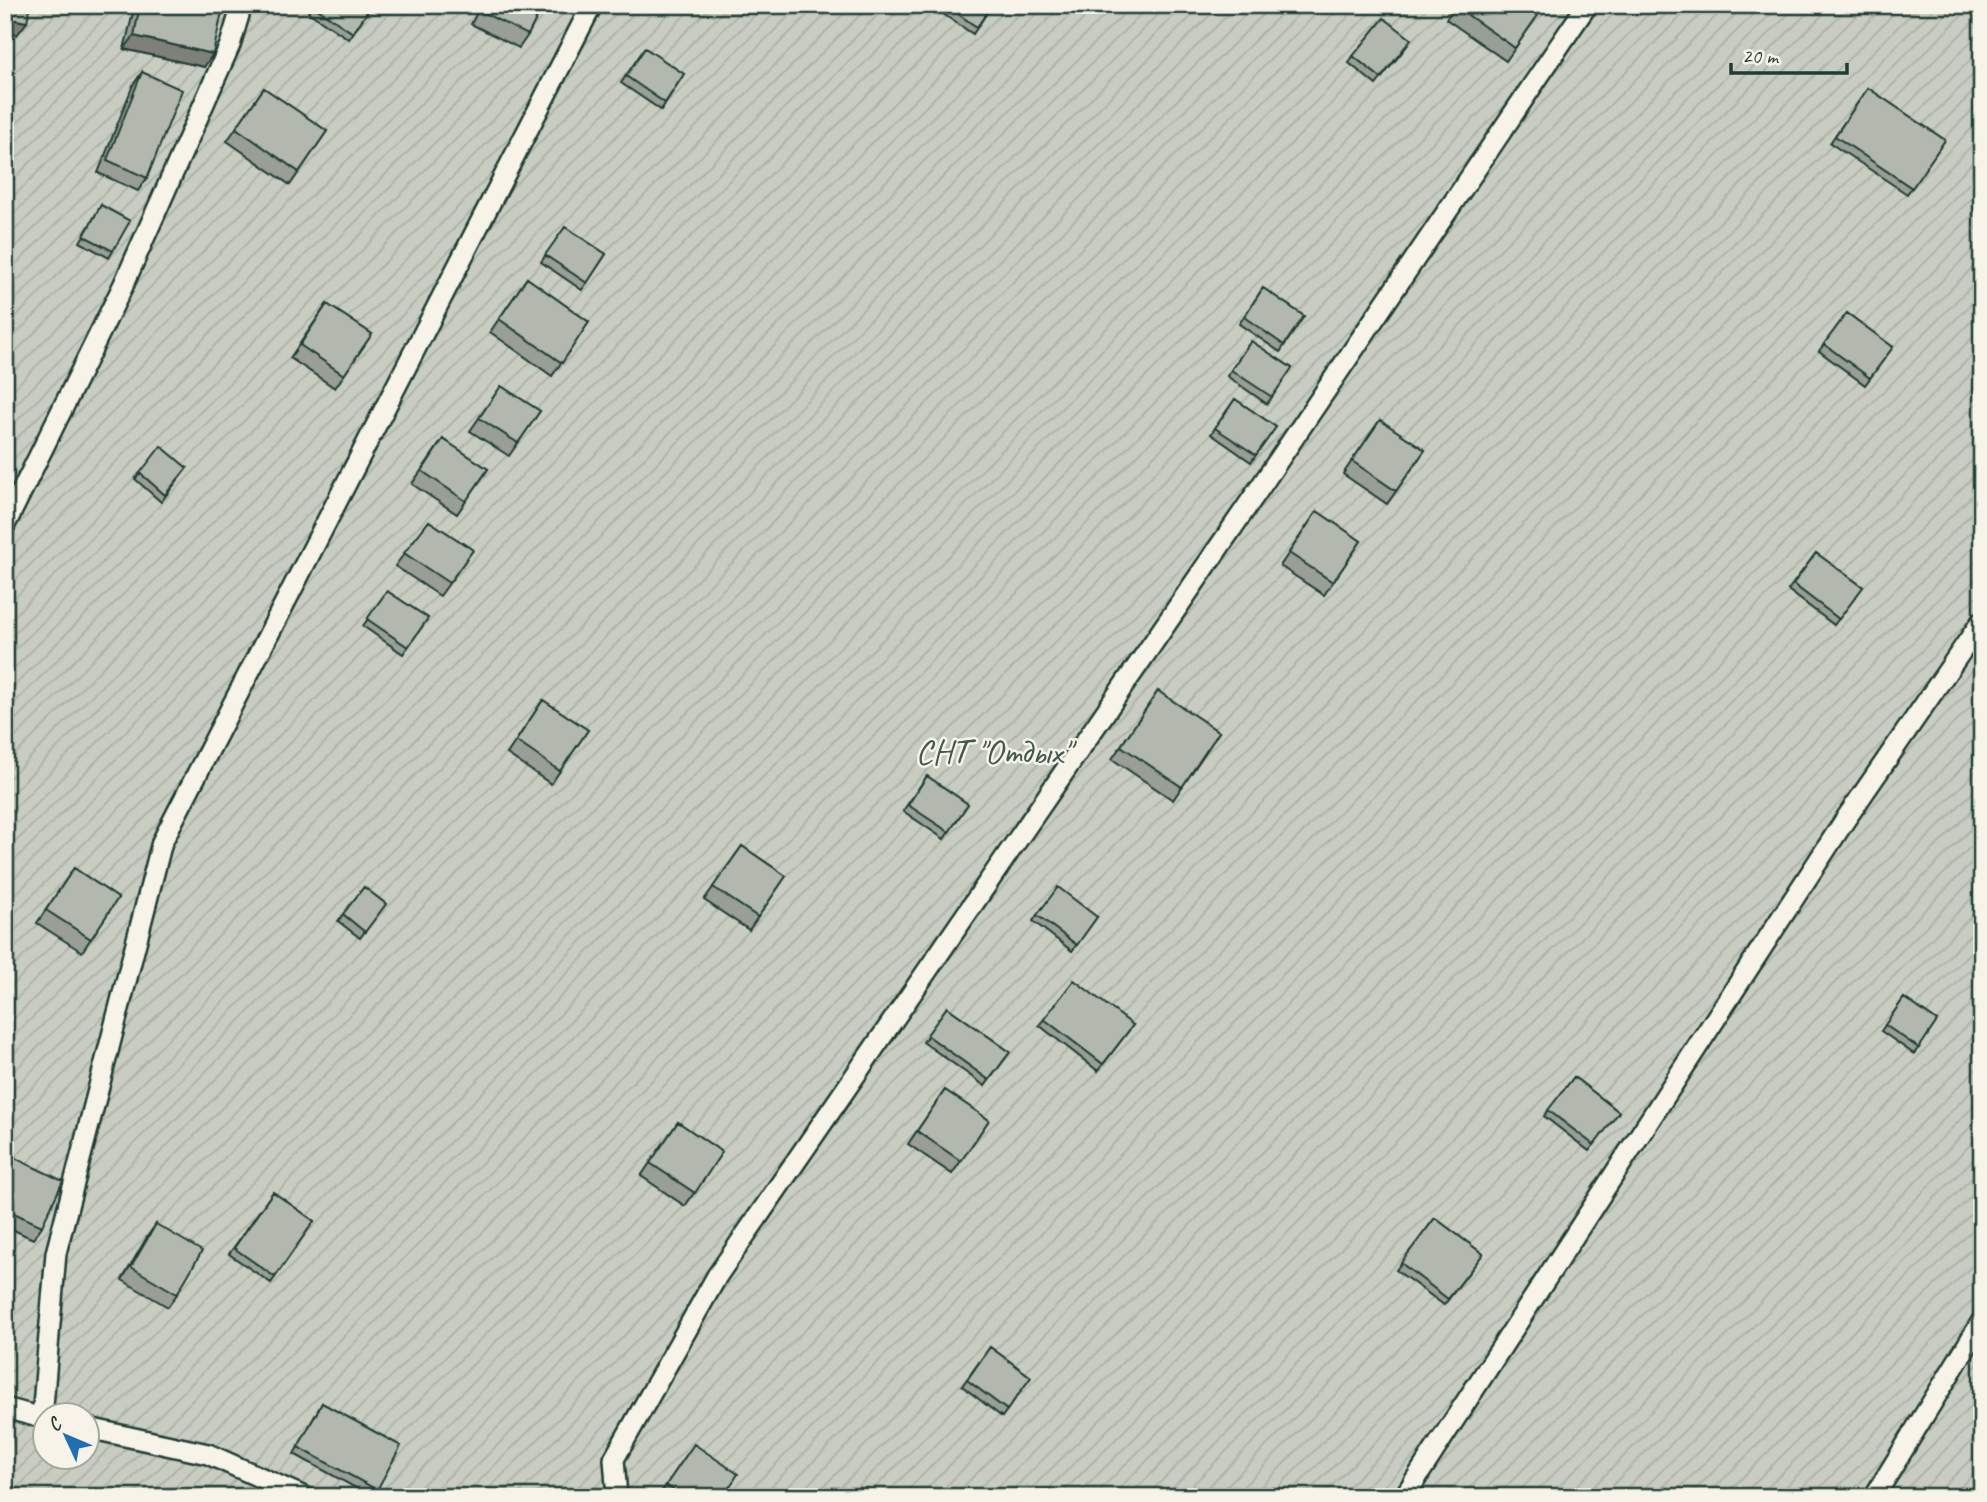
<svg xmlns="http://www.w3.org/2000/svg" width="1987" height="1502" font-family="Caveat,sans-serif">
  <style>
    .garden { fill: url(#garden-furrows); stroke: #74847a; stroke-width: 2; fill-rule: evenodd }
    .lines { fill: none; stroke-linecap: round; stroke-linejoin: round }
    .lane-casing { stroke: #1f3d34; stroke-width: 24 }
    .lane { stroke: #f7f3e8; stroke-width: 19 }
    .wall { fill: #999e96; stroke: #1f3d34; stroke-width: 2 }
    .shaded-wall { fill: #7d817a; stroke: #1f3d34; stroke-width: 2 }
    .building { fill: #b2b8ae; stroke: #1f3d34; stroke-width: 2 }
    .labels { text-anchor: middle; dominant-baseline: central; stroke-width: 5; stroke-linejoin: round; paint-order: stroke }
    .park-label { font-size: 35px; fill: #415a50; stroke: #f7f3e8 }
  </style>
  <defs>
    <pattern id="garden-furrows" width="10" height="10" patternUnits="userSpaceOnUse" patternTransform="scale(1.75)"><rect width="10" height="10" fill="#c8ccc1"/><path d="M-1 1l2-2M0 10L10 0M9 11l2-2" fill="none" stroke="#abb0a6"/></pattern>
  </defs>
  <rect width="100%" height="100%" fill="#eae8dd"/>
  <filter id="ink" filterUnits="userSpaceOnUse"><feTurbulence type="fractalNoise" baseFrequency=".0143" numOctaves="2"/><feDisplacementMap in="SourceGraphic" scale="14" xChannelSelector="R" yChannelSelector="G"/><feConvolveMatrix kernelMatrix="1 2 1 2 8 2 1 2 1" color-interpolation-filters="sRGB"/></filter>
  <g filter="url(#ink)">
    <!-- garden -->
    <path class="garden" d="M5 5H1982V1497H5ZM46 1414H88V1456H46Z"/>
    <g class="lines">
      <!-- lane casing -->
      <g class="lane-casing">
        <path id="lane" d="M5 525 123 286 230 45 242 5
          M5 1408 46 1419
          M42 1418 56 1253 162 842 592 5
          M88 1428 208 1454 304 1497
          M617 1497 614 1459 717 1276 1259 489 1587 5
          M1404 1497 1845 820 1982 621
          M1874 1497 1982 1321"/>
      </g>
      <!-- lane -->
      <use href="#lane" class="lane"/>
    </g>
    <!-- wall -->
    <path class="wall" d="M135 5H193L213 54 204 67 124 49Z
      M312 5H372L349 39 308 12Z
      M481 5H543L528 35 519 48 471 24Z
      M945 5H992L973 34 940 12Z
      M1455 5H1545L1506 61 1446 19Z
      M1407 46 1376 85 1349 63 1353 56Z
      M645 48 684 74 661 110 621 83Z
      M142 72 147 178 138 191 98 173 133 85Z
      M264 88 327 131 290 185 227 141Z
      M1868 88 1945 140 1907 194 1830 143Z
      M101 205 113 251 109 258 80 242Z
      M565 227 606 254 582 290 541 262Z
      M527 278 589 322 552 376 490 332Z
      M1263 288 1304 316 1280 352 1239 324Z
      M327 304 372 334 335 388 290 358Z
      M1847 313 1893 347 1865 385 1819 351Z
      M1251 341 1292 368 1267 404 1227 376Z
      M501 386 540 411 509 456 470 431Z
      M1235 399 1276 427 1251 462 1211 434Z
      M1380 420 1425 450 1387 504 1343 474Z
      M443 439 488 469 457 514 412 484Z
      M187 468 161 502 135 479 140 473Z
      M1317 511 1361 541 1324 595 1280 566Z
      M429 521 473 550 440 596 395 566Z
      M1816 553 1863 587 1834 625 1788 590Z
      M387 591 428 618 403 654 363 626Z
      M1158 691 1219 732 1173 800 1112 759Z
      M543 700 588 730 551 784 507 754Z
      M927 776 968 804 944 839 903 811Z
      M742 846 786 876 749 930 704 900Z
      M74 868 118 898 82 952 37 923Z
      M364 887 386 904 360 938 338 921Z
      M1037 915 1097 917 1072 951 1033 921Z
      M1904 998 1937 1021 1914 1054 1881 1031Z
      M947 1007 1010 1052 985 1086 923 1042Z
      M1044 1019 1133 1025 1098 1071 1039 1025Z
      M1574 1077 1619 1112 1589 1151 1544 1116Z
      M945 1090 989 1120 952 1174 908 1144Z
      M678 1122 722 1152 685 1206 641 1176Z
      M15 1158 42 1226 33 1239 5 1226V1173Z
      M273 1192 314 1221 271 1283 229 1254Z
      M1435 1218 1483 1254 1444 1305 1396 1270Z
      M156 1224 177 1294 168 1307 122 1280 147 1237Z
      M990 1347 1031 1377 1002 1417 962 1386Z
      M322 1403 377 1490 372 1497 294 1454Z
      M685 1457 723 1497H658Z"/>
    <!-- shaded-wall -->
    <path class="shaded-wall" d="M5 18 27 22 17 35 5 33Z
      M134 36 213 54 204 67 124 49Z"/>
    <!-- building -->
    <path class="building" d="M5 5H30L27 22 5 18Z
      M140 5H193L222 12 213 54 134 36Z
      M312 5H372L353 33Z
      M483 5H543L528 35 480 11Z
      M945 5H992L977 27Z
      M1455 5H1545L1515 48 1455 6Z
      M1384 18 1411 39 1381 78 1353 56Z
      M645 48 684 74 665 103 626 76Z
      M142 72 182 90 147 178 107 160Z
      M264 88 327 131 299 172 236 128Z
      M1868 88 1945 140 1912 188 1835 136Z
      M101 205 130 221 113 251 84 236Z
      M565 227 606 254 587 283 545 255Z
      M527 278 589 322 562 363 499 319Z
      M1263 288 1304 316 1284 345 1244 317Z
      M327 304 372 334 344 375 300 345Z
      M1847 313 1893 347 1870 378 1824 344Z
      M1251 341 1292 368 1272 397 1231 370Z
      M501 386 540 411 518 443 479 418Z
      M1235 399 1276 427 1256 455 1215 428Z
      M1380 420 1425 450 1396 491 1352 461Z
      M443 439 488 469 466 501 422 471Z
      M161 446 187 468 165 495 140 473Z
      M1317 511 1361 541 1333 582 1289 553Z
      M429 521 473 550 449 583 404 553Z
      M1816 553 1863 587 1839 619 1793 584Z
      M387 591 428 618 408 647 367 619Z
      M1158 691 1219 732 1182 787 1121 746Z
      M543 700 588 730 560 771 516 741Z
      M927 776 968 804 949 832 908 805Z
      M742 846 786 876 758 917 713 887Z
      M74 868 118 898 91 939 46 910Z
      M364 887 386 904 365 932 343 914Z
      M1058 887 1097 917 1077 945 1037 915Z
      M1074 980 1133 1025 1103 1064 1044 1019Z
      M1904 998 1937 1021 1919 1048 1885 1025Z
      M947 1007 1010 1052 989 1080 927 1035Z
      M1574 1077 1619 1112 1594 1145 1548 1110Z
      M945 1090 989 1120 961 1161 917 1131Z
      M678 1122 722 1152 695 1193 650 1163Z
      M15 1158 63 1181 42 1226 5 1209V1179Z
      M273 1192 314 1221 275 1277 234 1248Z
      M1435 1218 1483 1254 1448 1299 1401 1263Z
      M156 1224 202 1251 177 1294 131 1267Z
      M990 1347 1031 1377 1007 1410 967 1380Z
      M322 1403 401 1446 377 1490 298 1447Z
      M694 1444 738 1474 723 1497H683L666 1485Z"/>
  </g>
  <g class="labels">
    <!-- park labels -->
    <g class="park-label">
      <text x="993" y="751">СНТ "Отдых"</text>
    </g>
  </g>
  <!-- margin -->
  <rect width="1987" height="1502" fill="none" stroke="#f7f3e8" stroke-width="28"/>
  <rect x="14" y="14" width="1959" height="1474" fill="none" stroke="#1f3d34" stroke-width="2.5" filter="url(#ink)"/>
  <!-- north arrow -->
  <g transform="translate(66 1436) rotate(314)"><circle r="33" fill="#f7f3e8" stroke="#a1aaa0" stroke-width="2"/>
  <path d="M0-5L12 26L0 18L-12 26Z" fill="#1f6fb2"/>
  <text y="-10" font-size="19" font-weight="bold" text-anchor="middle" fill="#1f3d34">С</text>
  </g>
  <!-- scale -->
  <path d="M1731 63v10h116v-10" fill="none" stroke="#1f3d34" stroke-width="3.5"/>
  <text x="1742" y="63" font-size="21" fill="#1f3d34" stroke="#f7f3e8" stroke-width="5" paint-order="stroke">20 m</text>
</svg>
